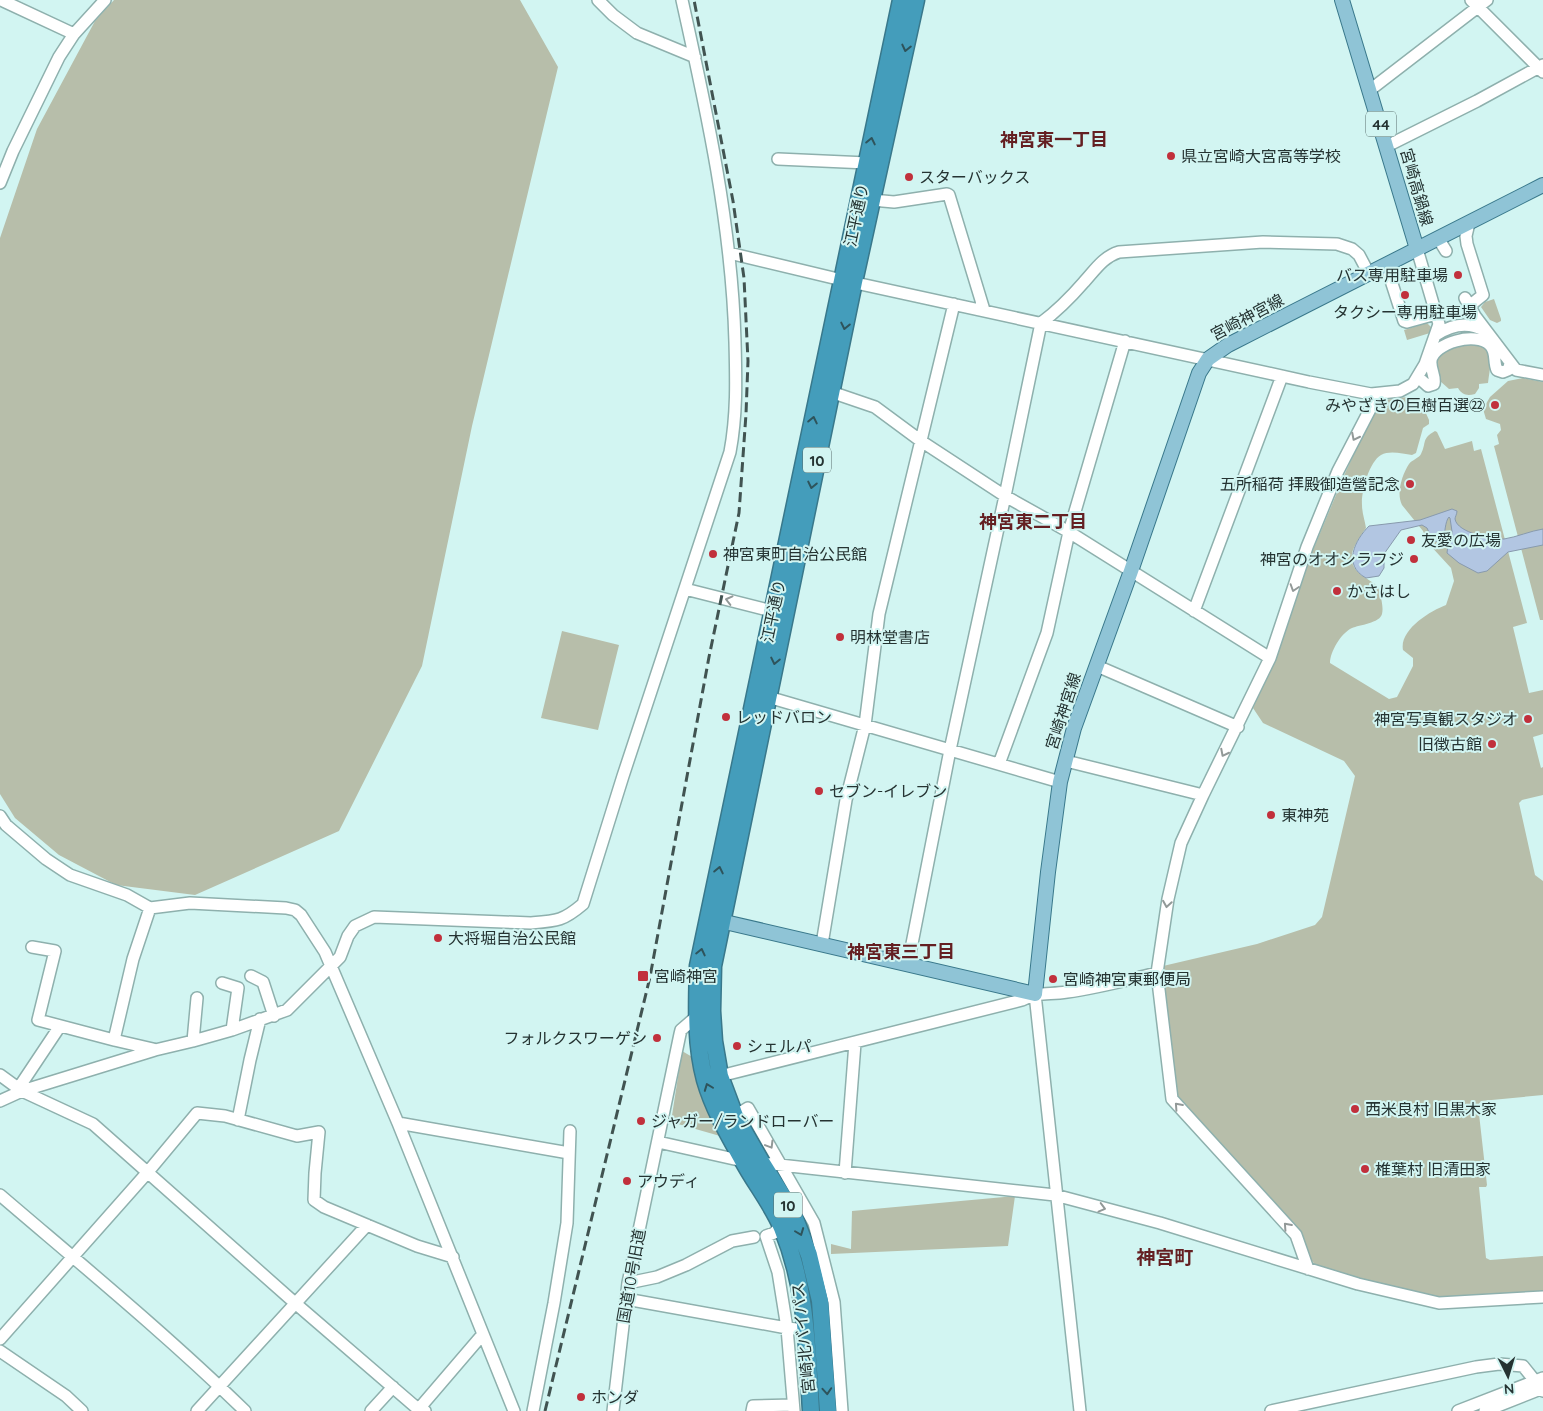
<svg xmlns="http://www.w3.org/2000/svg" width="1543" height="1411" font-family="Quicksand,'Noto Sans JP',sans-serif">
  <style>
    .green { fill: #b7beaa }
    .water { fill: #b2c6e2; stroke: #889aad }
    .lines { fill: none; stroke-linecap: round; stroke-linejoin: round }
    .minor-casing { stroke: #8eb0ad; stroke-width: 14 }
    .major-casing { stroke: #39788b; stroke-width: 16 }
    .highway-casing { stroke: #39788b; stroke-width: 19 }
    .minor { stroke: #fff; stroke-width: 11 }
    .major { stroke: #8fc4d6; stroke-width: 14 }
    .highway { stroke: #449dbb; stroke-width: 16 }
    .rail { stroke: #415351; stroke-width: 3; stroke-dasharray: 10 5; stroke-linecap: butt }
    .oneway { stroke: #2e535b }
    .oneway2 { stroke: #929998 }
    .poi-dot { fill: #c1303c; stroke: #d2f5f2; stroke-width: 2 }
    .labels { text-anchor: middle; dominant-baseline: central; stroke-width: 4; stroke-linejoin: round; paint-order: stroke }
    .shield { fill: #d2f5f2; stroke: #596d6c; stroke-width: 1 }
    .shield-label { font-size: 15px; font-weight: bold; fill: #253332 }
    .poi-label { font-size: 16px; fill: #253332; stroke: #d2f5f2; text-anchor: start }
    .street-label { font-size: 16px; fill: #253332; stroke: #d2f5f2 }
    .neighbourhood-label { font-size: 18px; font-weight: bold; fill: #641f22; stroke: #d2f5f2 }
    .quarter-label { font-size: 19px; font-weight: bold; fill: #641f22; stroke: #d2f5f2 }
  </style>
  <rect width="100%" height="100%" fill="#d2f5f2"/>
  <!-- green -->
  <path class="green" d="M114 0H520L558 67 472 426 422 666 339 831 195 895 116 885 59 855 15 818 0 794V238L37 129 95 21Z
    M1494 299 1501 319V321L1497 323 1490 320 1481 307 1485 302Z
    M1427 323 1431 327 1430 333 1407 340 1404 330Z
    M1475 343C1496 349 1490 365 1488 383L1479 384V388L1475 394C1467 396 1462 395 1458 388L1449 389 1440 381 1436 362 1439 355 1447 350Z
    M1523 378 1543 382V620H1540L1494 446 1499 444 1497 435 1501 430 1500 424 1486 419 1483 409 1490 397 1508 381Z
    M1415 396 1419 398 1429 420V424L1423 428 1416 453 1412 455C1403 454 1390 450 1381 455 1369 462 1361 492 1362 505 1362 513 1365 521 1366 528 1356 543 1342 559 1361 575 1367 579 1373 582 1378 587 1380 594 1384 606 1382 614 1380 623 1359 625 1352 628 1341 633 1330 652 1330 663L1389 699 1397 697 1413 666V658L1403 650C1399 630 1430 611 1446 605L1454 581 1451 568 1428 543 1423 531 1402 505C1396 493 1402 475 1409 464 1412 460 1419 458 1421 454 1427 442 1421 439 1435 431L1437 432 1445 449 1472 441 1474 451 1481 449 1527 623 1513 627 1529 693 1543 690V734L1533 737 1541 768 1543 767V795L1522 800 1519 803 1535 875 1543 881V1095L1481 1101 1478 1105 1487 1185 1486 1187H1479L1486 1258 1490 1260 1543 1256V1293L1443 1299 1317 1267 1176 1096 1163 966 1257 944 1315 925 1322 917 1355 776 1344 761 1263 723 1253 708 1276 657 1305 569 1346 471 1377 406 1384 400Z
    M562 631 619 645 598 730 541 718Z
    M682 1051 694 1058 710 1114 720 1136 671 1122Z
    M1015 1196 1008 1246 831 1254V1244L851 1249 852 1211Z"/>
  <!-- water -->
  <path class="water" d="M1452 509 1457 511C1457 514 1455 517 1455 519 1457 533 1494 540 1504 539 1517 537 1530 531 1543 529V545L1508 552 1487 571 1478 573 1459 563 1447 553 1448 545 1453 538 1450 518 1449 517C1445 521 1445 534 1443 541L1440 542 1433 541 1427 528 1422 525 1401 530 1384 554V568L1379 576 1366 578C1342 565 1355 540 1369 526L1420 520Z"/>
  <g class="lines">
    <!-- minor casing -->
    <g class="minor-casing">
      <path id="minor" d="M1 0 74 34
        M598 0 613 15 637 33 695 57
        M1471 0 1543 72
        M1370 90 1487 0
        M1387 146 1477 101 1543 65
        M778 159 867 163
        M0 183 13 151 59 57 74 34 105 0
        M872 200 894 202 947 194 949 195 984 310
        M1469 223 1466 236 1467 244 1483 295 1473 303 1471 309
        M1438 238 1446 251
        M729 253 842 280 1309 382 1371 394 1400 391 1413 384 1425 364 1439 324 1417 249
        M1386 265 1404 321 1407 322 1436 314
        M1465 298 1475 316 1516 370 1543 375
        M1436 335C1451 325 1468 321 1485 331
        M1418 377 1428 386 1434 384C1436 377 1430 369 1431 361 1433 343 1476 331 1490 345 1497 352 1493 361 1497 370L1503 372 1508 370 1510 364
        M831 392 875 407 921 441 1005 496 1069 532 1270 658
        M685 589 780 613
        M1194 611 1282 376
        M1097 666 1238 727
        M768 697 1060 782
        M1066 761 1203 795
        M999 764 1047 633 1069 532 1125 341
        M0 816 6 825 46 859 70 875 127 895 150 908 190 903 286 908 295 910 301 915 325 952 398 1123 514 1411
        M150 908 133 959 114 1040 153 1049
        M822 944 846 800 865 725 879 614 954 304
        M32 947 55 951 38 1020 114 1040
        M908 964 950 750 1005 496 1041 323C1057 311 1071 297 1084 282 1095 270 1103 257 1119 252L1263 242 1337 244 1352 249 1359 255 1369 274
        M251 976 263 982 274 1016
        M222 983 238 988 232 1030
        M1035 994 1080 1411
        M193 1041 197 998
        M0 1075 22 1091 93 1124 295 1303 418 1409 425 1411
        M720 1076 1022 1000C1040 991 1048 995 1067 992 1097 988 1127 980 1157 973
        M18 1089 60 1026
        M0 1101 22 1091 155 1050 193 1041 232 1030 287 1010 340 957 348 936 355 926 374 917 531 923C557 921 563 921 583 904L623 776 730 452C737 415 736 379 735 342 732 227 707 112 682 0
        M735 1116 748 1108 814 1223 834 1302 842 1411
        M238 1120 250 1060 260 1019
        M398 1123 569 1153
        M658 1142 743 1161 1055 1195 1160 1223 1358 1284 1439 1303 1543 1297
        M845 1173 855 1043
        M0 1195C83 1266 167 1335 245 1411
        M781 1226 774 1233 766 1236 778 1272 787 1328 794 1411
        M1308 1269 1296 1235 1172 1099 1157 973 1168 899 1181 843 1203 795 1270 658 1307 547 1338 471 1378 394
        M628 1283 657 1277 686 1265 732 1241 754 1237
        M626 1299 787 1328 806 1330
        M0 1339 147 1173 197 1113 225 1116 297 1136 319 1132 315 1173 314 1200 324 1207 417 1246 453 1257
        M0 1351 66 1396 82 1411
        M197 1411 367 1225
        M371 1411 393 1387
        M417 1411 483 1334
        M533 1411 554 1303 567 1223 570 1131
        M613 1411 628 1283 680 1034 681 1030 696 1017
        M752 1411 753 1406 793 1405
        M1271 1411 1476 1367 1499 1364 1523 1366 1543 1391
        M1458 1411 1543 1378
        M1485 1411 1543 1388"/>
    </g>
    <!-- major casing -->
    <g class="major-casing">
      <path id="major" d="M1342 0 1417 249
        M712 919 1035 994 1048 872 1060 782 1074 728 1131 571 1199 373 1208 359 1228 345 1543 185"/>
    </g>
    <!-- highway casing -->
    <g class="highway-casing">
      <path id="highway" d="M811 1411C807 1346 807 1289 782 1228 772 1204 754 1182 742 1159 728 1134 713 1108 705 1080 695 1043 697 1004 698 966L901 0
        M828 1411 820 1301 809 1255 792 1211 762 1163 735 1116 720 1076 714 1041 712 1011 713 966 854 282 916 0"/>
    </g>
    <!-- minor -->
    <use href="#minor" class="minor"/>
    <!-- major -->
    <use href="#major" class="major"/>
    <!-- highway -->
    <use href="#highway" class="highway"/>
    <!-- rail -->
    <path class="rail" d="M545 1411 650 977 709 657 739 513 746 414 748 361 744 278 733 201 694 0"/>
  </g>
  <!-- one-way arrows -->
  <defs><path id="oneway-chevron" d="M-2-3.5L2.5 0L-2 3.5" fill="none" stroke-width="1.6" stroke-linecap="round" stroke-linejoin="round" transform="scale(1.25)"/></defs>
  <g class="oneway">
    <use href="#oneway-chevron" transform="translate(906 48) rotate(103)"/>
    <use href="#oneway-chevron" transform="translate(871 141) rotate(-78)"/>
    <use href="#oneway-chevron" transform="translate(845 326) rotate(102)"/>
    <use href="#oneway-chevron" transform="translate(813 420) rotate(-78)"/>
    <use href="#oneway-chevron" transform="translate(812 485) rotate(102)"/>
    <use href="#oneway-chevron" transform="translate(775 661) rotate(102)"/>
    <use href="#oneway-chevron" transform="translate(719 870) rotate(-78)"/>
    <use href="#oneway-chevron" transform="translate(701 952) rotate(-77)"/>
    <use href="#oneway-chevron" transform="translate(708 1087) rotate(-111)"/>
    <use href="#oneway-chevron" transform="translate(800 1232) rotate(69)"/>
    <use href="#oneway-chevron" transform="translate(827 1391) rotate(86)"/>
  </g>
  <g class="oneway2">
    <use href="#oneway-chevron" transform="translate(1355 437) rotate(117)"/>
    <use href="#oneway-chevron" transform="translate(1294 588) rotate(108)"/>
    <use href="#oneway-chevron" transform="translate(729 600) rotate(-166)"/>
    <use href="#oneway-chevron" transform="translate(1224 753) rotate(117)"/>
    <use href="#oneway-chevron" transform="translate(1167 904) rotate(99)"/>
    <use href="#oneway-chevron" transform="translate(1178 1106) rotate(-132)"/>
    <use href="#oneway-chevron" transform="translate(770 1145) rotate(59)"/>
    <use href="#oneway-chevron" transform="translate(1102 1208) rotate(15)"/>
    <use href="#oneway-chevron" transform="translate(1287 1226) rotate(-132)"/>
  </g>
  <!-- markers -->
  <g class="poi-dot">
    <circle cx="1171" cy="156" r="5"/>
    <circle cx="909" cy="177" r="5"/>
    <circle cx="1458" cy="275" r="5"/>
    <circle cx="1405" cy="295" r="5"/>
    <circle cx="1495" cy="405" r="5"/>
    <circle cx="1410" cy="484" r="5"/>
    <circle cx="1411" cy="540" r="5"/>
    <circle cx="713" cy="554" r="5"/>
    <circle cx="1414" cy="559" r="5"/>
    <circle cx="1337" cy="591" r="5"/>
    <circle cx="840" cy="637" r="5"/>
    <circle cx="726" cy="717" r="5"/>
    <circle cx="1528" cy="719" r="5"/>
    <circle cx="1492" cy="744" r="5"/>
    <circle cx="819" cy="791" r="5"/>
    <circle cx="1271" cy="815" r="5"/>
    <circle cx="438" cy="938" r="5"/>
    <rect x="637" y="970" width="12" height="12" rx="2.5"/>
    <circle cx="1053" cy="979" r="5"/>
    <circle cx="657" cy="1038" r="5"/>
    <circle cx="737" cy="1046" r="5"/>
    <circle cx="1355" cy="1109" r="5"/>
    <circle cx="641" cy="1121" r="5"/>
    <circle cx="1365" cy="1169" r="5"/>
    <circle cx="627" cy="1181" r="5"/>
    <circle cx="581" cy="1397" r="5"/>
  </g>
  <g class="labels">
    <!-- shield labels -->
    <g class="shield">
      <rect x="1366" y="111.5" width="30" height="25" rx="4"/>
      <rect x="803" y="447.5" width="28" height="25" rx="4"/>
      <rect x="774" y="1192.5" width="28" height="25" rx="4"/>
    </g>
    <g class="shield-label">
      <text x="1381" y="124">44</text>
      <text x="817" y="460">10</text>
      <text x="788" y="1205">10</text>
    </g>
    <!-- poi labels -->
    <g class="poi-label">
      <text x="1181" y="156">県立宮崎大宮高等学校</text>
      <text x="919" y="177">スターバックス</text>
      <text x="1448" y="275" text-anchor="end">バス専用駐車場</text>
      <text x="1405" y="312" text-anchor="middle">タクシー専用駐車場</text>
      <text x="1485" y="405" text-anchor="end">みやざきの巨樹百選㉒</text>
      <text x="1400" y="484" text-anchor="end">五所稲荷 拝殿御造營記念</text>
      <text x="1421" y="540">友愛の広場</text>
      <text x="723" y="554">神宮東町自治公民館</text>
      <text x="1404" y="559" text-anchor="end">神宮のオオシラフジ</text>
      <text x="1347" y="591">かさはし</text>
      <text x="850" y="637">明林堂書店</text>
      <text x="736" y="717">レッドバロン</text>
      <text x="1518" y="719" text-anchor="end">神宮写真観スタジオ</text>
      <text x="1482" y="744" text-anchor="end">旧徴古館</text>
      <text x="829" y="791">セブン-イレブン</text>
      <text x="1281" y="815">東神苑</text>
      <text x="448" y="938">大将堀自治公民館</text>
      <text x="654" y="976">宮崎神宮</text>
      <text x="1063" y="979">宮崎神宮東郵便局</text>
      <text x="647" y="1038" text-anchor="end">フォルクスワーゲン</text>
      <text x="747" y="1046">シェルパ</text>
      <text x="1365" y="1109">西米良村 旧黒木家</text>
      <text x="651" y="1121">ジャガー/ランドローバー</text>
      <text x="1375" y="1169">椎葉村 旧清田家</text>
      <text x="637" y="1181">アウディ</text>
      <text x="591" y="1397">ホンダ</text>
    </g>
    <!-- street labels -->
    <g class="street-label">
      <text transform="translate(1417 187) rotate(74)">宮崎高鍋線</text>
      <text transform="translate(856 215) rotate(-78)">江平通り</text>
      <text transform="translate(1247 317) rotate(-28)">宮崎神宮線</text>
      <text transform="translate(773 611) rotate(-78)">江平通り</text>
      <text transform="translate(1063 711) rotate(-72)">宮崎神宮線</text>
      <text transform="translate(631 1276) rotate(-80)">国道10号旧道</text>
      <text transform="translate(803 1338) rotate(-96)">宮崎北バイパス</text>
    </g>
    <!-- neighbourhood labels -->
    <g class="neighbourhood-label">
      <text x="1054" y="139">神宮東一丁目</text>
      <text x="1033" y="521">神宮東二丁目</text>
      <text x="901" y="951">神宮東三丁目</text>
    </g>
    <!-- quarter labels -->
    <g class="quarter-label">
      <text x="1165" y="1257">神宮町</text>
    </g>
  </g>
  <!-- north arrow -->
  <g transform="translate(1508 1376) rotate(175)" stroke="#d2f5f2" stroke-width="4" paint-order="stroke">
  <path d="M0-4L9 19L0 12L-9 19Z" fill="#253332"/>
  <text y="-8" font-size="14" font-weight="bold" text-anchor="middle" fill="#253332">N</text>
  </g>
</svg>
